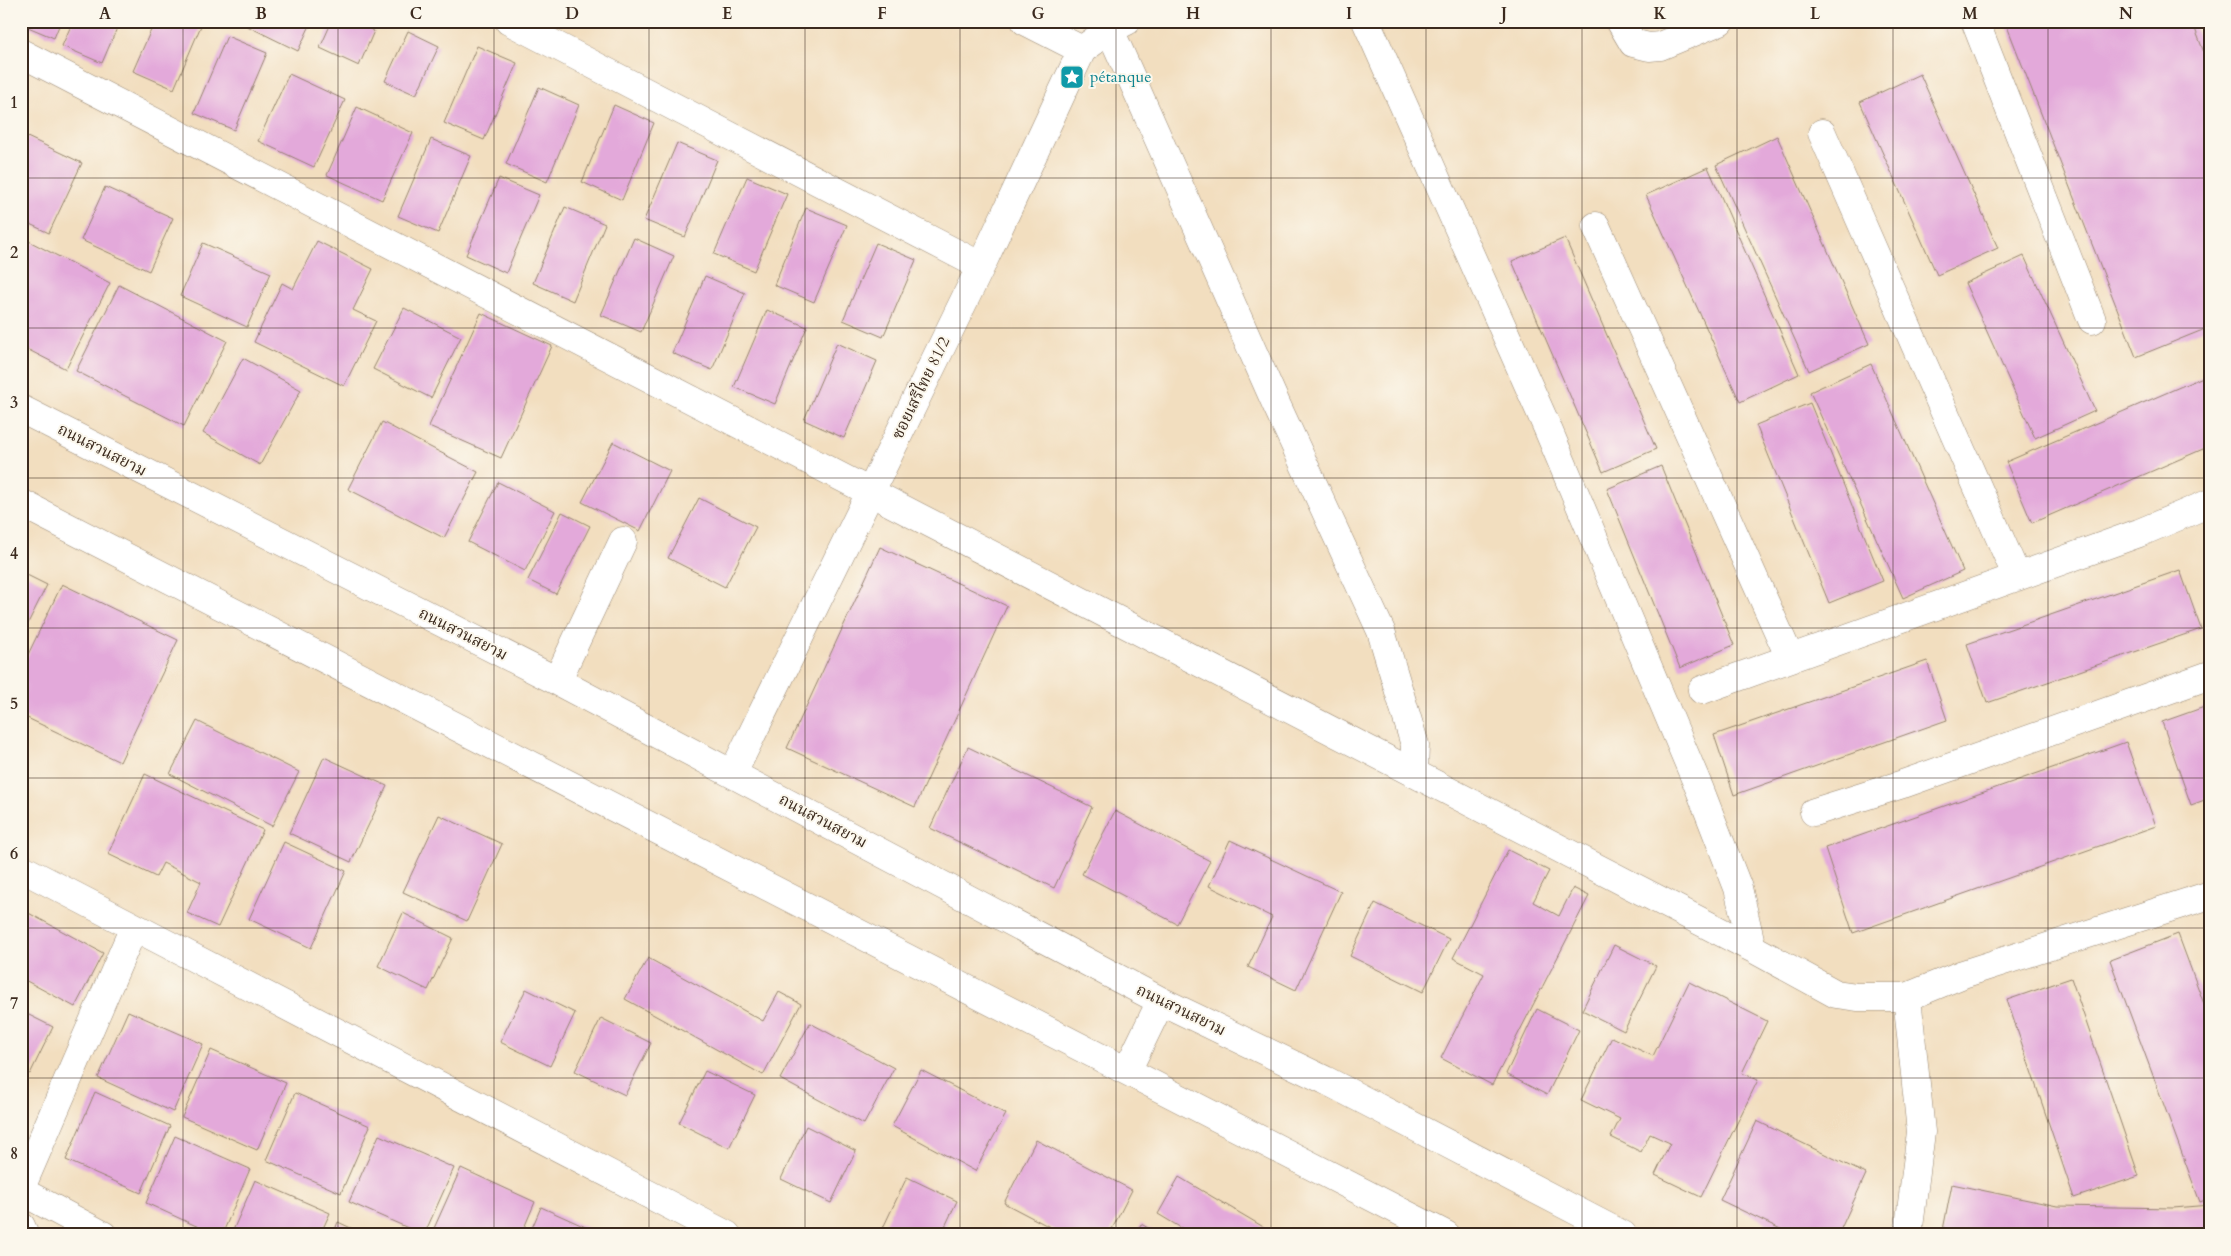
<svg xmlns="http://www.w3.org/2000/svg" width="2231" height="1256" font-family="Cardo,'Noto Serif Thai',serif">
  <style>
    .building { fill: #e3a9da }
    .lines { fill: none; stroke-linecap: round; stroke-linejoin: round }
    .minor-casing { stroke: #96846e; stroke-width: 29 }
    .minor { stroke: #fff; stroke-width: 28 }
    .grid { fill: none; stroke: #3b2a1e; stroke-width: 1; stroke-opacity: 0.55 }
    .labels { text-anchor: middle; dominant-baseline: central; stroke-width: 4; stroke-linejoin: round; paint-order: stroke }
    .culture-label { font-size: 16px; fill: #0d838f; stroke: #fbf7ec; text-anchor: start }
    .street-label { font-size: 16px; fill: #3b2a1e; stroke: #fbf7ec }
    .neatline { fill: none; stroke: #3b2a1e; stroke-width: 2 }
    .grid-label { font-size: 16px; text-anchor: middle; font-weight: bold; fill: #3b2a1e }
  </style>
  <rect width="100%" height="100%" fill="#fbf7ec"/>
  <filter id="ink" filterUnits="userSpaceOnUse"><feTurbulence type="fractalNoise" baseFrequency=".02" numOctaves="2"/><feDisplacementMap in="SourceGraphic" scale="10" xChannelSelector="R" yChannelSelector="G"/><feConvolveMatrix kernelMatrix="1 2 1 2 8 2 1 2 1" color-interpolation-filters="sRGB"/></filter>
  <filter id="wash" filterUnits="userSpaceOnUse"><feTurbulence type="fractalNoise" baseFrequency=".0096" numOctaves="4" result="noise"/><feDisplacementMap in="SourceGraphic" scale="20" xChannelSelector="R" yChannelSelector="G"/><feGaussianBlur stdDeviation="1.12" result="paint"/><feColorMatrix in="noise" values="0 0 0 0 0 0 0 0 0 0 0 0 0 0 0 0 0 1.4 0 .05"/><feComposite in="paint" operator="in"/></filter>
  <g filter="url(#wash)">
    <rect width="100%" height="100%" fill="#f2debf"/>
    <g id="blocks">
      <!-- building -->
      <path class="building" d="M21 21H61L54 38 21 24Z
        M73 21H120L102 63 62 46Z
        M155 21H203L174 89 133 71Z
        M237 21H312L298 51Z
        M332 21H353L374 31 359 66 320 48Z
        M2005 21H2192L2210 68V327L2136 357Z
        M408 31 439 46 416 95 385 81Z
        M227 36 267 53 234 130 194 113Z
        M477 46 517 63 484 140 444 123Z
        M289 74 345 100 314 167 258 141Z
        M1920 74 1998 248 1937 275 1860 102Z
        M539 87 579 105 547 182 506 164Z
        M614 105 654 123 622 200 582 182Z
        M357 107 413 133 382 200 327 175Z
        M21 134 82 163 49 233 21 220Z
        M1777 136 1869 344 1809 371 1716 165Z
        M431 139 471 156 438 233 398 216Z
        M677 143 717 160 685 237 644 220Z
        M1708 167 1799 374 1740 402 1646 195Z
        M747 177 787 194 754 271 714 254Z
        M499 178 539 195 506 273 466 255Z
        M105 187 173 218 149 271 81 240Z
        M565 207 605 224 573 301 533 283Z
        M806 208 847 225 814 302 774 285Z
        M21 237 110 283 66 369 21 346Z
        M634 238 674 256 641 332 601 315Z
        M1565 238 1656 449 1603 472 1512 261Z
        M317 241 373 269 353 310 376 321 344 386 254 342 282 283 293 289Z
        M203 243 271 273 247 327 180 296Z
        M876 243 916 260 883 337 843 320Z
        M2024 256 2095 411 2035 438 1965 283Z
        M705 276 745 293 712 370 672 353Z
        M119 285 227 341 184 426 76 371Z
        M404 308 461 337 431 398 373 369Z
        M767 310 807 327 775 404 734 387Z
        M481 313 552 346 501 458 429 426Z
        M837 343 877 361 844 438 804 420Z
        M243 358 301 390 260 465 203 433Z
        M1871 364 1963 571 1903 598 1810 392Z
        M2210 374V446L2032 523 2006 462Z
        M1810 403 1883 581 1829 603 1756 425Z
        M382 422 478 472 444 538 348 489Z
        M613 442 670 471 640 531 582 502Z
        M1661 466 1734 645 1680 668 1607 489Z
        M498 482 555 511 525 571 468 542Z
        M699 498 756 527 725 587 668 558Z
        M562 512 590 526 556 594 528 580Z
        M880 547 1007 606 915 807 787 748Z
        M2180 570 2201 629 1987 703 1967 644Z
        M21 572 47 585 21 637Z
        M62 584 178 640 120 762 21 715V669Z
        M1927 661 1947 720 1734 795 1714 735Z
        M2210 705V798L2191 805 2162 722Z
        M197 721 299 772 272 826 170 774Z
        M2126 742 2156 826 1853 933 1825 848Z
        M968 747 1092 807 1054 888 930 828Z
        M324 757 387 786 351 862 289 833Z
        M145 774 263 830 218 927 187 913 201 882 163 863 156 877 108 854Z
        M1115 811 1210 861 1177 924 1082 874Z
        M439 815 502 844 467 921 403 892Z
        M1230 840 1341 892 1296 990 1248 967 1272 917 1209 886Z
        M284 842 346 871 311 948 249 919Z
        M1508 850 1549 871 1533 902 1559 916 1573 888 1589 896 1492 1085 1441 1058 1484 974 1453 958Z
        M1375 903 1449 939 1423 992 1350 956Z
        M21 909 103 953 75 1007 21 978Z
        M403 913 453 938 428 990 378 966Z
        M2178 934 2210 1020V1198L2200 1202 2110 960Z
        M1614 945 1656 966 1624 1031 1582 1010Z
        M648 958 763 1021 779 992 801 1004 763 1075 625 999Z
        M2071 978 2139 1176 2074 1198 2007 1000Z
        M1689 982 1767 1021 1742 1073 1758 1080 1701 1197 1655 1175 1670 1143 1650 1134 1641 1152 1611 1137 1620 1119 1581 1100 1612 1037 1653 1056Z
        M526 989 575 1013 550 1066 500 1042Z
        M1537 1009 1579 1030 1547 1095 1506 1074Z
        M21 1011 53 1027 30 1074 21 1069Z
        M128 1011 203 1044 173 1112 98 1078Z
        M601 1018 651 1043 625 1095 575 1071Z
        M810 1023 894 1068 864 1124 780 1079Z
        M211 1050 286 1083 257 1150 182 1117Z
        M921 1070 1006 1114 975 1171 892 1126Z
        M705 1071 755 1095 729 1148 679 1123Z
        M95 1092 170 1126 141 1193 66 1160Z
        M295 1093 370 1126 341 1193 266 1160Z
        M1757 1121 1866 1174 1838 1235H1793L1720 1200Z
        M806 1126 856 1151 831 1203 781 1179Z
        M379 1135 454 1168 424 1235 349 1202Z
        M175 1136 250 1169 222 1235H216L146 1203Z
        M1036 1140 1132 1190 1109 1235H1065L1004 1203Z
        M461 1168 535 1202 521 1235H431Z
        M907 1177 957 1201 941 1235H892L882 1230Z
        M1179 1177 1277 1235H1193L1158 1214Z
        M255 1180 330 1213 320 1235H231Z
        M1952 1184 2057 1206 2173 1208 2210 1205V1235H1942Z
        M541 1207 603 1235H529Z
        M338 1222 366 1235H333Z
        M1141 1224 1161 1235H1135Z"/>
    </g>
  </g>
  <g filter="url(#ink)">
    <use href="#blocks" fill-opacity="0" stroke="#96846e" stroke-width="1"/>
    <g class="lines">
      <!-- minor casing -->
      <g class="minor-casing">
        <path id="minor" d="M509 21 981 266
          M1025 21 1082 50
          M1106 21 1277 406 1381 631 1415 745 1414 772
          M1366 21 1547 427 1700 790 1738 888 1752 948 1836 994 1857 997H1907
          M1620 21 1633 43 1649 47 1660 46 1720 21
          M1975 21 2092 320
          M21 53 1752 948
          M1822 133 2017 577
          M1596 226 1790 658
          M21 409 557 681 1161 1001 1325 1080 1623 1235
          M21 503 1446 1235
          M557 681 623 541
          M1702 690 2139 533 2210 503
          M733 773 981 266 1082 50 1109 30 1127 21
          M1814 812 1903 784 2210 675
          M21 868 727 1235
          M1128 1069 1161 1001
          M21 1188 134 927
          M21 1191 103 1235
          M21 1226 25 1235
          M1908 1235 1921 1132 1907 997 1963 974 2210 895"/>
      </g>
      <!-- minor -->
      <use href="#minor" class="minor"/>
    </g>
  </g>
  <!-- grid -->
  <path class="grid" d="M183 21V1235M338 21V1235M494 21V1235M649 21V1235M805 21V1235M960 21V1235M1116 21V1235M1271 21V1235M1426 21V1235M1582 21V1235M1737 21V1235M1893 21V1235M2048 21V1235M21 178H2210M21 328H2210M21 478H2210M21 628H2210M21 778H2210M21 928H2210M21 1078H2210"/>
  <!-- icons -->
  <defs>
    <g id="sight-square" transform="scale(1.25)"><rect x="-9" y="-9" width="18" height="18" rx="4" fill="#0f9aa8" stroke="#fbf7ec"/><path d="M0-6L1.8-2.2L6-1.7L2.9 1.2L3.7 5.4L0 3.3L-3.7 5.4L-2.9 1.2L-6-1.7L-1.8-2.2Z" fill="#fff"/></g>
  </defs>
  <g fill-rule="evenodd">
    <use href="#sight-square" x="1072" y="77"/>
  </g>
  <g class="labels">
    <!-- culture labels -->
    <g class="culture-label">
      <text x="1090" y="77">pétanque</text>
    </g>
    <!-- street labels -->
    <g class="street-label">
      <text transform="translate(921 388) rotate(-64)">ซอยเสรีไทย 81/2</text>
      <text transform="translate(102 450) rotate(27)">ถนนสวนสยาม</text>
      <text transform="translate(463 634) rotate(27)">ถนนสวนสยาม</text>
      <text transform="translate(823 821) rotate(28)">ถนนสวนสยาม</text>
      <text transform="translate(1181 1010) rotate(26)">ถนนสวนสยาม</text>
    </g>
  </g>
  <!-- margin -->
  <rect width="2231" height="1256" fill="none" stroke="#fbf7ec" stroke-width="55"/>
  <rect x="28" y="28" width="2176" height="1200" class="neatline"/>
  <g class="grid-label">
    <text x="105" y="19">A</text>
    <text x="261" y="19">B</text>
    <text x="416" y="19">C</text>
    <text x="572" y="19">D</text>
    <text x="727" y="19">E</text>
    <text x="882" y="19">F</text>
    <text x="1038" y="19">G</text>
    <text x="1193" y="19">H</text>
    <text x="1349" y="19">I</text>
    <text x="1504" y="19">J</text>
    <text x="1660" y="19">K</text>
    <text x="1815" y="19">L</text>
    <text x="1970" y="19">M</text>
    <text x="2126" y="19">N</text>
    <text x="14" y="108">1</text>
    <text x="14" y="258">2</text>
    <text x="14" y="408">3</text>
    <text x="14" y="559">4</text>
    <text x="14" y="709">5</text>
    <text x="14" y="859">6</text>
    <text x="14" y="1009">7</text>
    <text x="14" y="1159">8</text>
  </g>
</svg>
